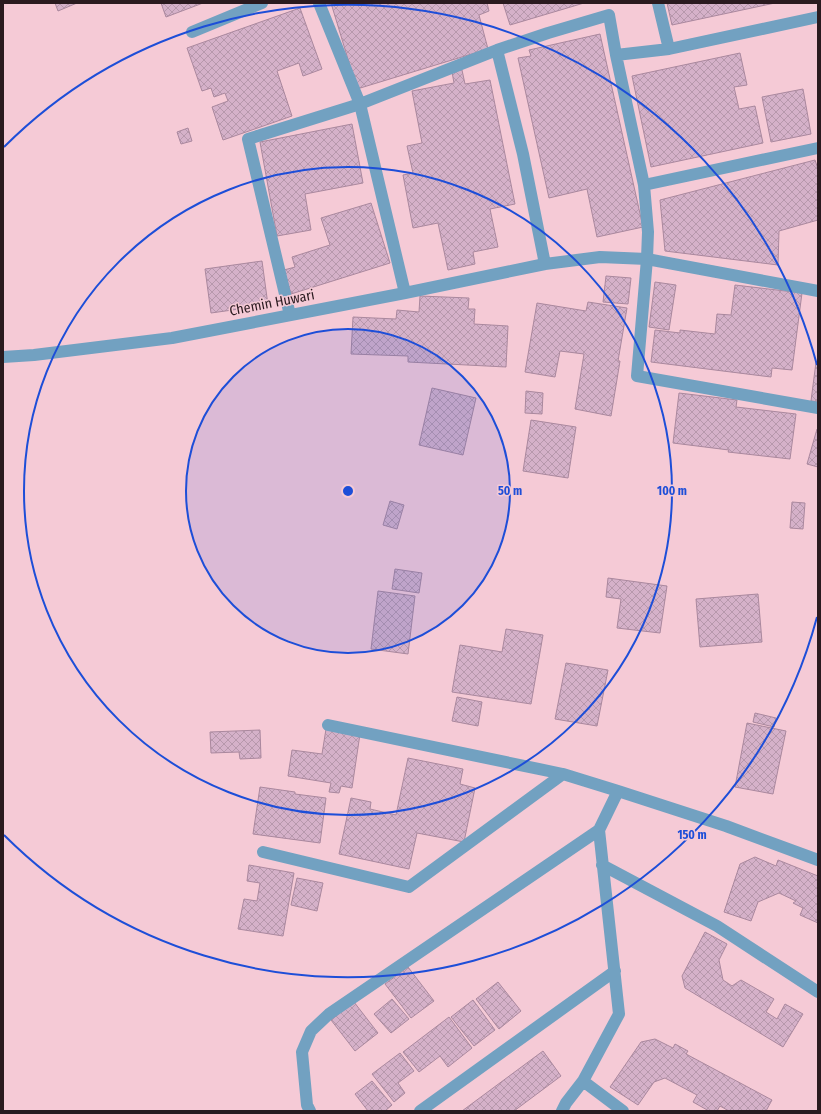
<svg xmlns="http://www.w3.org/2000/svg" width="821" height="1114" font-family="'Fira Sans Condensed',sans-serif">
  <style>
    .building { fill: url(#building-cross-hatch); stroke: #aa889e }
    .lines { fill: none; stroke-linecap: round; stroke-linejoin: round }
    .minor { stroke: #72a1c1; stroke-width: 12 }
    .ring { fill: none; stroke: #1d4ed8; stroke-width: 2 }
    .labels { text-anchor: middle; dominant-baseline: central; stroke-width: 3; stroke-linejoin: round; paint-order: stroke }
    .street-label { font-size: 14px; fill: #2a1a1f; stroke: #f5cad6 }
    .centre { fill: #1d4ed8; stroke: #f5cad6; stroke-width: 2 }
    .ring-label { font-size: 12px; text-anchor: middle; font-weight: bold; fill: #1d4ed8; stroke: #f5cad6; stroke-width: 3; stroke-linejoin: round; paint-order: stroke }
  </style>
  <defs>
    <pattern id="building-cross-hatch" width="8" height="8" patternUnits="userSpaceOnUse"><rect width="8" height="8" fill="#d5b1c9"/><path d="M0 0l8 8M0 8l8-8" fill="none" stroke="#b798ac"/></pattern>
  </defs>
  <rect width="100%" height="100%" fill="#f5cad6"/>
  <!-- building -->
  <path class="building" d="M55 3H77L58 11Z
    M161 3H203L166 17Z
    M331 3H487L489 11 479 15 488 49 357 89Z
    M503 3H584L510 25Z
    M667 3H775L672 25Z
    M300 8 322 69 303 76 299 63 277 71 292 116 223 140 212 107 228 101 225 93 214 97 211 88 202 91 187 48Z
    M600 34 643 227 597 237 587 189 549 198 518 58 531 56 529 50Z
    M740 53 747 85 734 87 739 109 755 106 763 143 651 167 632 76Z
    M462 70 465 84 490 80 515 204 490 209 498 247 473 252 475 264 448 270 438 223 413 228 403 175 413 173 407 146 422 143 412 91 454 83 452 72Z
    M803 89 811 134 771 142 762 97Z
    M352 124 363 183 305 194 311 230 277 236 260 142Z
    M188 128 192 141 181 144 177 132Z
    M815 160 818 169V220L779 231 778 265 665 251 660 200Z
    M371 203 390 263 291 294 284 270 295 267 292 257 330 245 321 218Z
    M262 261 268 305 211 313 205 269Z
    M606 276 631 278 628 304 603 302Z
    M655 282 676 285 669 330 649 327Z
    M735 285 802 293 792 370 772 368 771 377 651 362 655 330 680 333V330L715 334 717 314 731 315Z
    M420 296 469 298 468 309H475L474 324 508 326 506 367 408 362V356L351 354 353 317 396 319 397 310 419 312Z
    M588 302 627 308 618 361H620L611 416 575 409 584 354 560 351 555 377 525 372 537 303 586 311Z
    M816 362H818V402L811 401Z
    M432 388 476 398 463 455 419 445Z
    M526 391 543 393 542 414 525 413Z
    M679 393 737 400 736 407 796 414 790 459 728 452 729 450 673 443Z
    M531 420 576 427 568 478 523 471Z
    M817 429H818V467L807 464Z
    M390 501 404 505 397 529 383 525Z
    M792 502 805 503 803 529 790 528Z
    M395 569 422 573 419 593 392 589Z
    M608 578 667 586 660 633 617 628 621 599 606 597Z
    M378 591 415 596 408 654 371 649Z
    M758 594 762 642 700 647 696 599Z
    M506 629 543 635 531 704 452 692 460 645 502 652Z
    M566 663 608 670 597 726 555 719Z
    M457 697 482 702 478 726 452 721Z
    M755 713 776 718 774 727 753 722Z
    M747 723 786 731 773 794 735 787Z
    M326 729 360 734 352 788 341 786 339 793 329 792 331 783 288 776 292 750 322 754Z
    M260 730 261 758 240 759 239 752 211 753 210 732Z
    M408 758 463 769 460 784 475 788 464 842 417 833 409 869 339 854 351 798 371 802 370 809 396 815Z
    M260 787 295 792V794L326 798 320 843 253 834Z
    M755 857 776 866 778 860 818 876V923L800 915 803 908 793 903 796 901 779 893 758 902 751 921 724 912 740 864Z
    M249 865 294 873 283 936 238 929 244 899 257 901 260 883 247 881Z
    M297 878 323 883 317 911 291 905Z
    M705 932 727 944 719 960 723 980 732 986 741 980 774 999 766 1012 777 1019 785 1004 803 1014 783 1047 685 988 682 976Z
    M408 967 434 1001 411 1018 385 984Z
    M498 982 521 1011 499 1029 476 999Z
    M392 999 409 1019 391 1033 374 1014Z
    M473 1000 495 1030 474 1046 451 1017Z
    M354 1002 378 1033 355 1051 331 1020Z
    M449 1017 472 1048 448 1067 440 1056 419 1072 403 1052Z
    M655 1039 673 1048 675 1044 688 1051 686 1054 772 1100 766 1111H729L720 1106 717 1111H709L693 1102 697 1095 665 1078 654 1082 638 1105 610 1087 641 1042Z
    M543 1051 561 1076 514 1111H462Z
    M400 1053 414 1071 398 1083 405 1093 394 1102 372 1074Z
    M372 1081 392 1105 385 1111H368L355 1094Z"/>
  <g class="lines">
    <!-- minor -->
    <path class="minor" d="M319 3 360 104 405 293
      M658 3 669 49 818 17
      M192 32 262 3
      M497 50 523 154 545 264
      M644 185 818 148
      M818 291 647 259 637 376 818 408
      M290 315 248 139 360 104 497 50 548 33 609 15 616 55 669 49
      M3 357 34 355 172 338 405 293 545 264 600 257 647 259 648 232 644 185 616 55
      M328 725 563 774 618 791 726 826 818 860
      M263 852 409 887 563 774
      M602 865 717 926 818 992
      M583 1081 623 1111
      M310 1111 307 1105 302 1052 311 1031 329 1014 599 830 618 791
      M420 1111 615 971
      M562 1111 566 1103 583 1081 619 1014 599 830"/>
  </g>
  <!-- distance rings -->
  <circle cx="348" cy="491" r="162" fill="#1d4ed8" fill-opacity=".12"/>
  <g class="ring">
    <circle cx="348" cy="491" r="162"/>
    <circle cx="348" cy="491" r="324"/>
    <path d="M817 617A486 486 0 0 1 4 835M4 147A486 486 0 0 1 817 365"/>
  </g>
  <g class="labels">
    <!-- street labels -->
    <g class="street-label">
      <text transform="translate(272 303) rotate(-11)">Chemin Huwari</text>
    </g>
  </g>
  <circle cx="348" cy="491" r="6" class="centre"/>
  <g class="ring-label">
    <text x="510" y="495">50 m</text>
    <text x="672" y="495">100 m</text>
    <text x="692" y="839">150 m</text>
  </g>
  <!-- border -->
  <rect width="821" height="1114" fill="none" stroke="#2a1a1f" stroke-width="8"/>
</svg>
